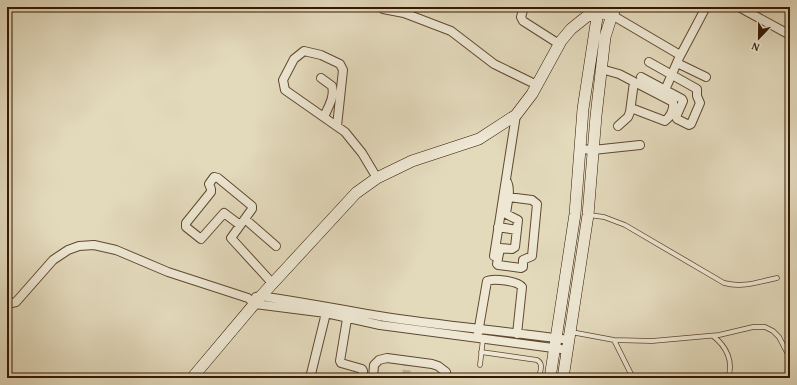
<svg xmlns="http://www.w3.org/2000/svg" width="797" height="385" font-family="'Gentium Book Plus',serif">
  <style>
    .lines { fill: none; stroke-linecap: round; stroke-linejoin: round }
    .street-tunnel { stroke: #c0b397; stroke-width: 8; stroke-dasharray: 8 4; stroke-linecap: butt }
    .lane-casing { stroke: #604830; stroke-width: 5.5 }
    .street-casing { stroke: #604830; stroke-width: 10 }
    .secondary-casing { stroke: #351802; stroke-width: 12 }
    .lane { stroke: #ede7d3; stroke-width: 4 }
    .street { stroke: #ede7d3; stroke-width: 8 }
    .secondary { stroke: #ede7d3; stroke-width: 11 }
  </style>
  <rect width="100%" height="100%" fill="#e3dabc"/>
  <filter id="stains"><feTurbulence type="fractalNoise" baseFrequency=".005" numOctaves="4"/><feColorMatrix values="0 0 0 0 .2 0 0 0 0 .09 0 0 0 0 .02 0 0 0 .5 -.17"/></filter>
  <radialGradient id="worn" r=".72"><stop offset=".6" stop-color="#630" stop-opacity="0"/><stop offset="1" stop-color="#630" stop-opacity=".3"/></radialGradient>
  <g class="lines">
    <!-- street-tunnel -->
    <path class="street-tunnel" d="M406 378 407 364"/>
    <!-- lane casing -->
    <g class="lane-casing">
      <path id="lane" d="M589 215 604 217 625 225 724 283C743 288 758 282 777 278
        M571 332 614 340 652 341 719 335 753 327H765L773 331 779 337 790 358
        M713 336C726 346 734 361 728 378
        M614 340 633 378
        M481 352 537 360C544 364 540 371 539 378
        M480 365 483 339"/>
    </g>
    <!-- street casing -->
    <g class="street-casing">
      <path id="street" d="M524 7 521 17 523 21 559 44
        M739 7 790 35
        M383 9 404 13 451 31 494 64 537 85
        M612 15 680 55
        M677 63 706 77
        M601 69 619 74 673 102C674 110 671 116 665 121L631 108
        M641 77 682 99 683 101 676 117 677 119 689 125 691 124 700 103 697 96V89L649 62
        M321 78 332 86C335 97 328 107 324 117
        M665 90 679 58 706 7
        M337 126 343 70 340 64 321 55 304 51 294 59 283 80 285 90 345 132 362 153 377 178
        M618 126 628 117 630 112 634 82
        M580 149 593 150 640 145
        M506 180C512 189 507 203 506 214L518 220 515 247 512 249 500 248 497 264 498 265 521 268 523 267V260L532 256 537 204 532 200 508 197
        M245 219 276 246
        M240 225 224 213 201 239 186 227V223L211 192V189L209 184 214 177 218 178 252 206V209L231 238 273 284
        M498 227 517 230
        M494 256 516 115
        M256 297 261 296C300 302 339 309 379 316 442 326 506 331 569 340
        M7 304 16 302 53 260 68 250 79 246 94 245 116 250 168 272 248 298 255 304 326 313 380 325 568 350
        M348 313 340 361 341 363 362 369 363 371 362 378
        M478 333 487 281C494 278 518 281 522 287L517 334
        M310 378 326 313
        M373 378 374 365 379 360 387 358 432 364 438 366 446 372 445 378"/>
    </g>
    <!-- secondary casing -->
    <g class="secondary-casing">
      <path id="secondary" d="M192 378 261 296 356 193 377 178 412 161 479 139 516 115 532 94 561 41 571 29 586 17 598 12 612 15
        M550 378 575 214 583 109 596 24 598 12 601 7
        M563 378 588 215 596 116 605 37 612 15 616 7"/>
    </g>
    <!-- lane -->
    <use href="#lane" class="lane"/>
    <!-- street -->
    <use href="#street" class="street"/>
    <!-- secondary -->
    <use href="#secondary" class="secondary"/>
  </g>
  <!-- margin -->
  <rect width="797" height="385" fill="none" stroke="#e3dabc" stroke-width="24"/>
  <rect x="8" y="8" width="781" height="369" fill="none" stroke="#351802" stroke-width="2"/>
  <rect x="12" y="12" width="773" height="361" fill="none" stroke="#351802"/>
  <!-- north arrow -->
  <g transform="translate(759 38) rotate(202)" stroke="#ede7d3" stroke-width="3" paint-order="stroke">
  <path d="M0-3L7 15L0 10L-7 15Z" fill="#351802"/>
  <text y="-6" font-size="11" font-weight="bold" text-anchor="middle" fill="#351802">N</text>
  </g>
  <rect width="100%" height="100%" filter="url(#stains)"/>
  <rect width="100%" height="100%" fill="url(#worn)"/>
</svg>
